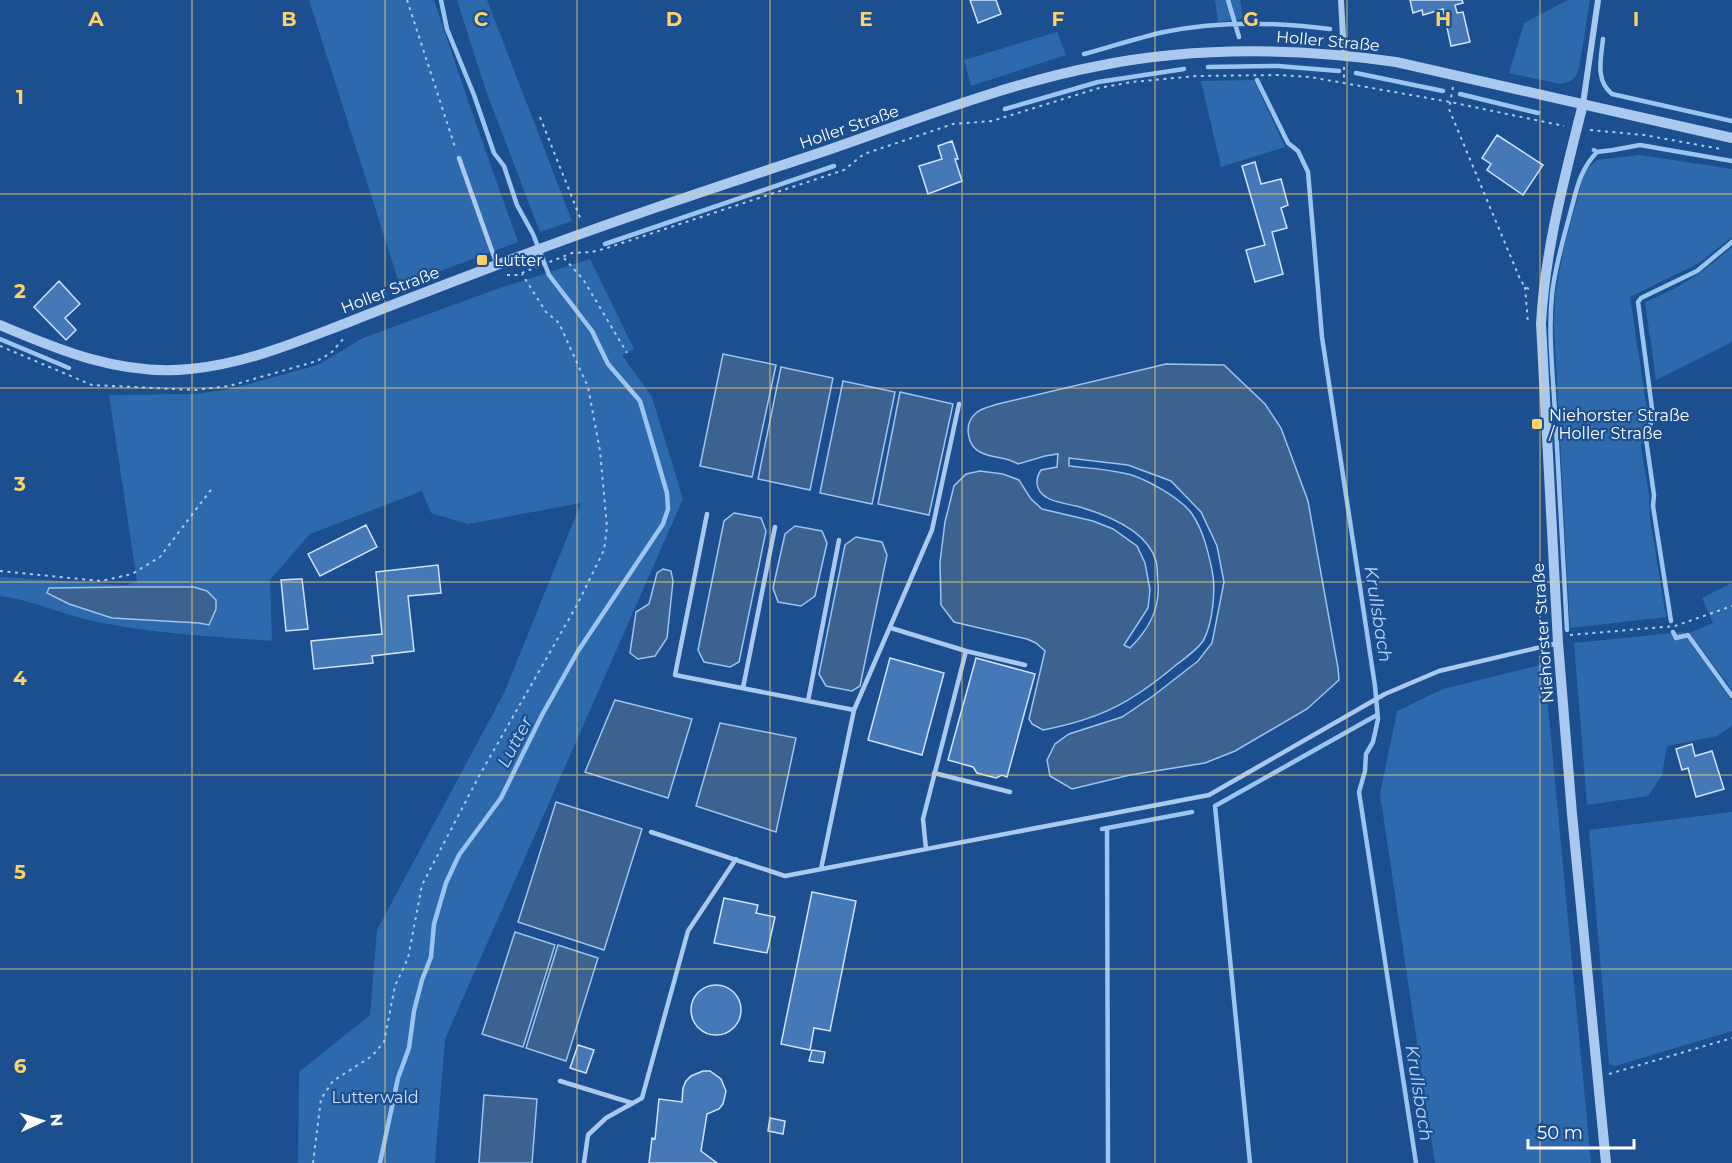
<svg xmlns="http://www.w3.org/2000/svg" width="1732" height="1163" font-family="Montserrat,sans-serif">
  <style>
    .green { fill: #2e69ad; fill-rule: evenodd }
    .water { fill: #3c6290; stroke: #9cc4f0; stroke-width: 1.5 }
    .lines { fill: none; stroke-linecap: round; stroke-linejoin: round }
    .stream { stroke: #9cc4f0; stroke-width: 4.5 }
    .building { fill: #4478b7; stroke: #cfe3fa; stroke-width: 1.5 }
    .path { stroke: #a9c9ee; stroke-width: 2; stroke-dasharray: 3 4.5; stroke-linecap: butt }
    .service { stroke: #a9c9ee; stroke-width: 4.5 }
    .minor { stroke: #a9c9ee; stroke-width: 6 }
    .tertiary { stroke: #a9c9ee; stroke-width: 10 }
    .grid { fill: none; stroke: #ffd166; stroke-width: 1.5; stroke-opacity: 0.55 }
    .poi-dot { fill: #ffd166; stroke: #1b4f8f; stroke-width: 2 }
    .labels { text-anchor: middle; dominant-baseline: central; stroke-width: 4.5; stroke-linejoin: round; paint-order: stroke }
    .street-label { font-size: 16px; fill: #fff; stroke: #1b4f8f }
    .poi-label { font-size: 16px; fill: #fff; stroke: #1b4f8f; text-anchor: start }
    .park-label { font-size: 16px; fill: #cfe3fa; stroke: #1b4f8f }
    .water-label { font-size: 18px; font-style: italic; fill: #b5d3f5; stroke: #1b4f8f }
    .grid-label { font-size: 20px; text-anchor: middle; font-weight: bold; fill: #ffd166; stroke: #1b4f8f; stroke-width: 4.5; stroke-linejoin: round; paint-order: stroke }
  </style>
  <rect width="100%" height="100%" fill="#1b4f8f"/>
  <!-- green -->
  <path class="green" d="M309 0H434L468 101 518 242 400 286Z
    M457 0H487L572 221 540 232 486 91Z
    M1215 0H1240L1243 19 1218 22Z
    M1568 0H1590L1579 69C1575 79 1571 82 1560 84L1509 73 1524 23Z
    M1057 32 1066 55 971 86 964 60Z
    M1254 80 1285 147 1221 167 1201 81Z
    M1640 155 1732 169V237L1699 263 1630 297 1648 417 1641 447 1649 495 1650 519 1666 617 1570 628 1554 326 1555 295 1564 247 1585 171 1597 160Z
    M1732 247V342L1656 380 1645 302C1682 287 1702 273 1732 247Z
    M590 259 634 349 622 355 652 397 683 499 445 1039 435 1163H298L299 1072 370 1015 377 930 504 693 581 503 468 524 431 513 422 491 310 534 270 580 272 641C213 636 155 634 98 622 65 616 34 600 0 596V577L126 585 137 581 109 395 195 394 230 389 318 365 363 338 494 290ZM126 587H194L208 625 199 623 112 618 69 604 47 592 49 588Z
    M1732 583V690L1690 633 1713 623 1702 598Z
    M1683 632 1732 701V726L1717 736 1667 746 1662 775 1648 796 1587 805 1574 643Z
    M1544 664 1591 1163H1435L1380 794 1397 711 1443 689Z
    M1732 812V1031L1615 1066 1609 1064 1589 830Z"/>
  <!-- water -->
  <path class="water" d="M723 354 776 365 752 477 700 466Z
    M1166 364 1224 365 1265 404 1281 428 1308 501 1338 668 1339 680 1307 709 1235 751 1205 763 1130 775 1072 789 1050 776 1047 760 1055 744 1069 734 1122 717 1153 696 1198 661 1212 643 1224 582 1217 546 1201 512 1171 481 1128 465 1069 458V466C1087 468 1105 469 1123 473 1142 476 1181 498 1192 514 1203 530 1208 551 1212 570 1216 588 1213 624 1203 641 1196 651 1185 658 1176 665 1131 703 1100 719 1043 730L1032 724 1029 719 1045 651 1036 643 1027 639 954 622 941 605 940 562 945 522 954 486 966 474 980 471 1003 474 1019 480 1031 499 1042 509 1093 521 1113 529 1137 546 1145 563 1150 590 1148 608 1124 645 1130 648C1148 630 1160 610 1158 584 1157 577 1158 568 1156 561 1147 530 1105 514 1076 506 1067 504 1053 502 1046 497 1035 490 1035 479 1041 470L1057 467 1058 454 1045 456 1018 464C1007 456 995 459 982 453 967 447 963 424 976 413 981 408 992 406 998 404Z
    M781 367 833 378 810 490 758 479Z
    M843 381 895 392 872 504 820 493Z
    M900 392 953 404 929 515 878 504Z
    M734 513 761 518 766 531 739 662 730 667 704 662 698 650 724 521Z
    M795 526 822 531 827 543 815 596 801 606 778 602 773 588 785 534Z
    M856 537 882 542 887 555 860 686 852 691 826 686 819 674 845 545Z
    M663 569 671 571 673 581 667 638 655 656 638 659 630 653 636 612 649 604 657 573Z
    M126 587H194L207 591 216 600V609L209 625 199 623 112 618 69 604 47 593 49 588Z
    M615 700 692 719 668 798 585 772Z
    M720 723 796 738 776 832 696 806Z
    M556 802 642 829 604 950 518 922Z
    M515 932 555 945 523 1047 482 1034Z
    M558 945 598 958 566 1061 526 1048Z
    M484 1095 537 1099 532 1163H479Z"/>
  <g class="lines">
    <!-- stream -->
    <path class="stream" d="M1228 0 1239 37
      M1603 39C1601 59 1595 80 1612 94L1732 121
      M1084 54C1110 47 1137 38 1164 32 1218 21 1275 22 1330 29
      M1208 67 1278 66 1339 71
      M1356 73 1443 91
      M1257 80 1288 143 1298 151 1308 172 1322 337 1375 686 1378 719 1373 742 1366 754 1365 771 1359 792 1416 1163
      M1460 94 1538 113
      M1005 109 1098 82 1184 69
      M1594 150 1597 152 1613 150 1640 145 1732 161
      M605 244 834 166
      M0 339 69 368
      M1555 413C1553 374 1548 334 1552 294 1555 267 1563 240 1570 214 1577 189 1579 171 1597 152
      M1556 428 1567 630
      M1671 621 1653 506 1654 495 1646 439 1653 416 1638 302 1641 298 1697 271 1732 242
      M1673 632 1676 638 1688 635 1732 696
      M1107 828 1108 1163
      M1102 829 1192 812
      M380 1163 398 1078 409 1048 414 1011 422 980 431 957 434 924 446 883 459 855 501 798 542 715 578 651 663 524 668 509 667 493 640 401 608 364 592 331 549 275 533 234 517 205 504 166 494 153 474 95 447 29 441 0
      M1250 1163 1215 806 1377 715"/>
  </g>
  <!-- building -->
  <path class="building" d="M970 0H996L1001 14 978 23Z
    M1410 0H1462L1463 3 1455 5 1457 13 1463 12 1470 42 1451 46 1443 9 1423 15 1422 10 1413 13Z
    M1497 135 1543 165 1523 195 1487 170 1491 164 1482 158Z
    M952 141 958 159H955L962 181 928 194 919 166 942 159 938 146Z
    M1255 162 1261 184 1281 179 1288 205 1281 208 1287 228 1272 232 1283 274 1255 282 1246 250 1265 245 1242 166Z
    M59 281 80 304 65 318 76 330 66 340 34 307Z
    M366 525 377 547 320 576 308 554Z
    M438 565 441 593 408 596 414 651 372 656 373 663 314 669 311 641 382 634 376 572Z
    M300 579H302L308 629 286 631 281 580Z
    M890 658 944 673 922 755 868 740Z
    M976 658 1035 674 1007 777 1002 775 996 778 977 773 973 767 948 760Z
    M1692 744 1695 756 1712 751 1724 789 1696 797 1688 768 1682 770 1676 749Z
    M812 892 856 901 830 1031 814 1028 810 1050 781 1044Z
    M724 898 758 905 756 913 775 917 767 953 714 943Z
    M691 1010a25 25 0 1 1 50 0a25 25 0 1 1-50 0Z
    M578 1045 594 1050 586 1073 570 1068Z
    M812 1050 825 1052 823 1063 809 1061Z
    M703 1071H710L721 1079 726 1091 723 1104 719 1109 707 1114 701 1151 717 1163H649L652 1138 655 1139 659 1099 682 1102 683 1088 686 1081 691 1076Z
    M770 1118 785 1121 783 1134 768 1131Z"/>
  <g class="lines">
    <!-- path -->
    <path class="path" d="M407 0 456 150
      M1344 67V82
      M1453 87 1449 109 1520 279 1525 287 1531 290
      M540 117 581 220
      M1590 130 1644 135 1721 149
      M564 258 583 279 627 353
      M507 275H517L572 253 592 252 607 248 844 170 864 154 953 124 992 121 1099 88 1132 82 1196 76 1279 75 1310 77 1450 102 1564 126
      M1525 287 1528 323
      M0 346 92 385 195 390 229 386 317 361 331 353 345 337
      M0 571 101 581 132 574 160 557 213 487
      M1570 635 1675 626 1732 606
      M1609 1074 1732 1038
      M313 1163 321 1099 333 1081 372 1056 384 1042 395 986 408 958 422 885 479 776 577 605 604 550 607 527 600 451 588 387 559 323 546 312 522 274"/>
    <!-- service -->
    <path class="service" d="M459 158 497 265
      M707 514 675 675 854 710
      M891 628 966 651 1025 665
      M743 688 775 527
      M808 701 839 540
      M934 773 1010 792
      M651 832 785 876 1209 795 1385 694 1439 671 1558 643
      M926 849 923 819 966 651
      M821 869 854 710 932 530 959 404
      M560 1081 632 1103
      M584 1163 588 1135 606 1118 642 1098 688 931 736 859"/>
    <!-- minor -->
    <path class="minor" d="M1341 0 1344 55
      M1583 104 1598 0"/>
    <!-- tertiary -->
    <path class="tertiary" d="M1583 104C1565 176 1545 249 1541 324L1558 643 1572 814 1606 1163
      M0 325C61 351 122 376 190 369 244 364 294 343 344 324 394 304 444 285 494 266 601 225 710 189 819 153 910 122 1004 84 1098 66 1197 46 1297 48 1396 62L1732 138"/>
  </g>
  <!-- grid -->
  <path class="grid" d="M192 0V1163M385 0V1163M577 0V1163M770 0V1163M962 0V1163M1155 0V1163M1347 0V1163M1540 0V1163M0 194H1732M0 388H1732M0 582H1732M0 775H1732M0 969H1732"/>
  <!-- markers -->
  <g class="poi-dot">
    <rect x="476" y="254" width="12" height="12" rx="3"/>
    <rect x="1531" y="418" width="12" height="12" rx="3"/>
  </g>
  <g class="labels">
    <!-- street labels -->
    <g class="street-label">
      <text transform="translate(1328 41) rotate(5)">Holler Straße</text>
      <text transform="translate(849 127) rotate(-19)">Holler Straße</text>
      <text transform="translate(390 290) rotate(-21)">Holler Straße</text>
      <text transform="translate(1543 633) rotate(-94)">Niehorster Straße</text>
    </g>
    <!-- poi labels -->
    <g class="poi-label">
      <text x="494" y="260">Lutter</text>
      <text x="1549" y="415">Niehorster Straße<tspan x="1549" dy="18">/ Holler Straße</tspan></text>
    </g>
    <!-- park labels -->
    <g class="park-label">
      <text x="375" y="1097">Lutterwald</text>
    </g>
    <!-- water labels -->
    <g class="water-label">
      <text transform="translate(1378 614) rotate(81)">Krullsbach</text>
      <text transform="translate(515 742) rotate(-62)">Lutter</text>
      <text transform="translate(1419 1093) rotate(81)">Krullsbach</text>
    </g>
  </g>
  <g class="grid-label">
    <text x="96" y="26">A</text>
    <text x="289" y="26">B</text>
    <text x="481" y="26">C</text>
    <text x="674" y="26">D</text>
    <text x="866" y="26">E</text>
    <text x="1058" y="26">F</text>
    <text x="1251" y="26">G</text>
    <text x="1443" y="26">H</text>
    <text x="1636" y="26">I</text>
    <text x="20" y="104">1</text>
    <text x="20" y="298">2</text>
    <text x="20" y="491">3</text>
    <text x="20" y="685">4</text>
    <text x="20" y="879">5</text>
    <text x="20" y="1073">6</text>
  </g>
  <!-- north arrow -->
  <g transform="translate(42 1121) rotate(86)" stroke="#1b4f8f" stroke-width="4.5" paint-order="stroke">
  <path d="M0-4.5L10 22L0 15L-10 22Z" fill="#ffffff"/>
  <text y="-9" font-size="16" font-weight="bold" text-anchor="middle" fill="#ffffff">N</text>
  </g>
  <!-- scale -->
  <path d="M1528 1139v9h106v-9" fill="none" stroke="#ffffff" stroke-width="3"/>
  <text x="1537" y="1139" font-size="18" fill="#ffffff" stroke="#1b4f8f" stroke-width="4.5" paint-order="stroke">50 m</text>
</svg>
